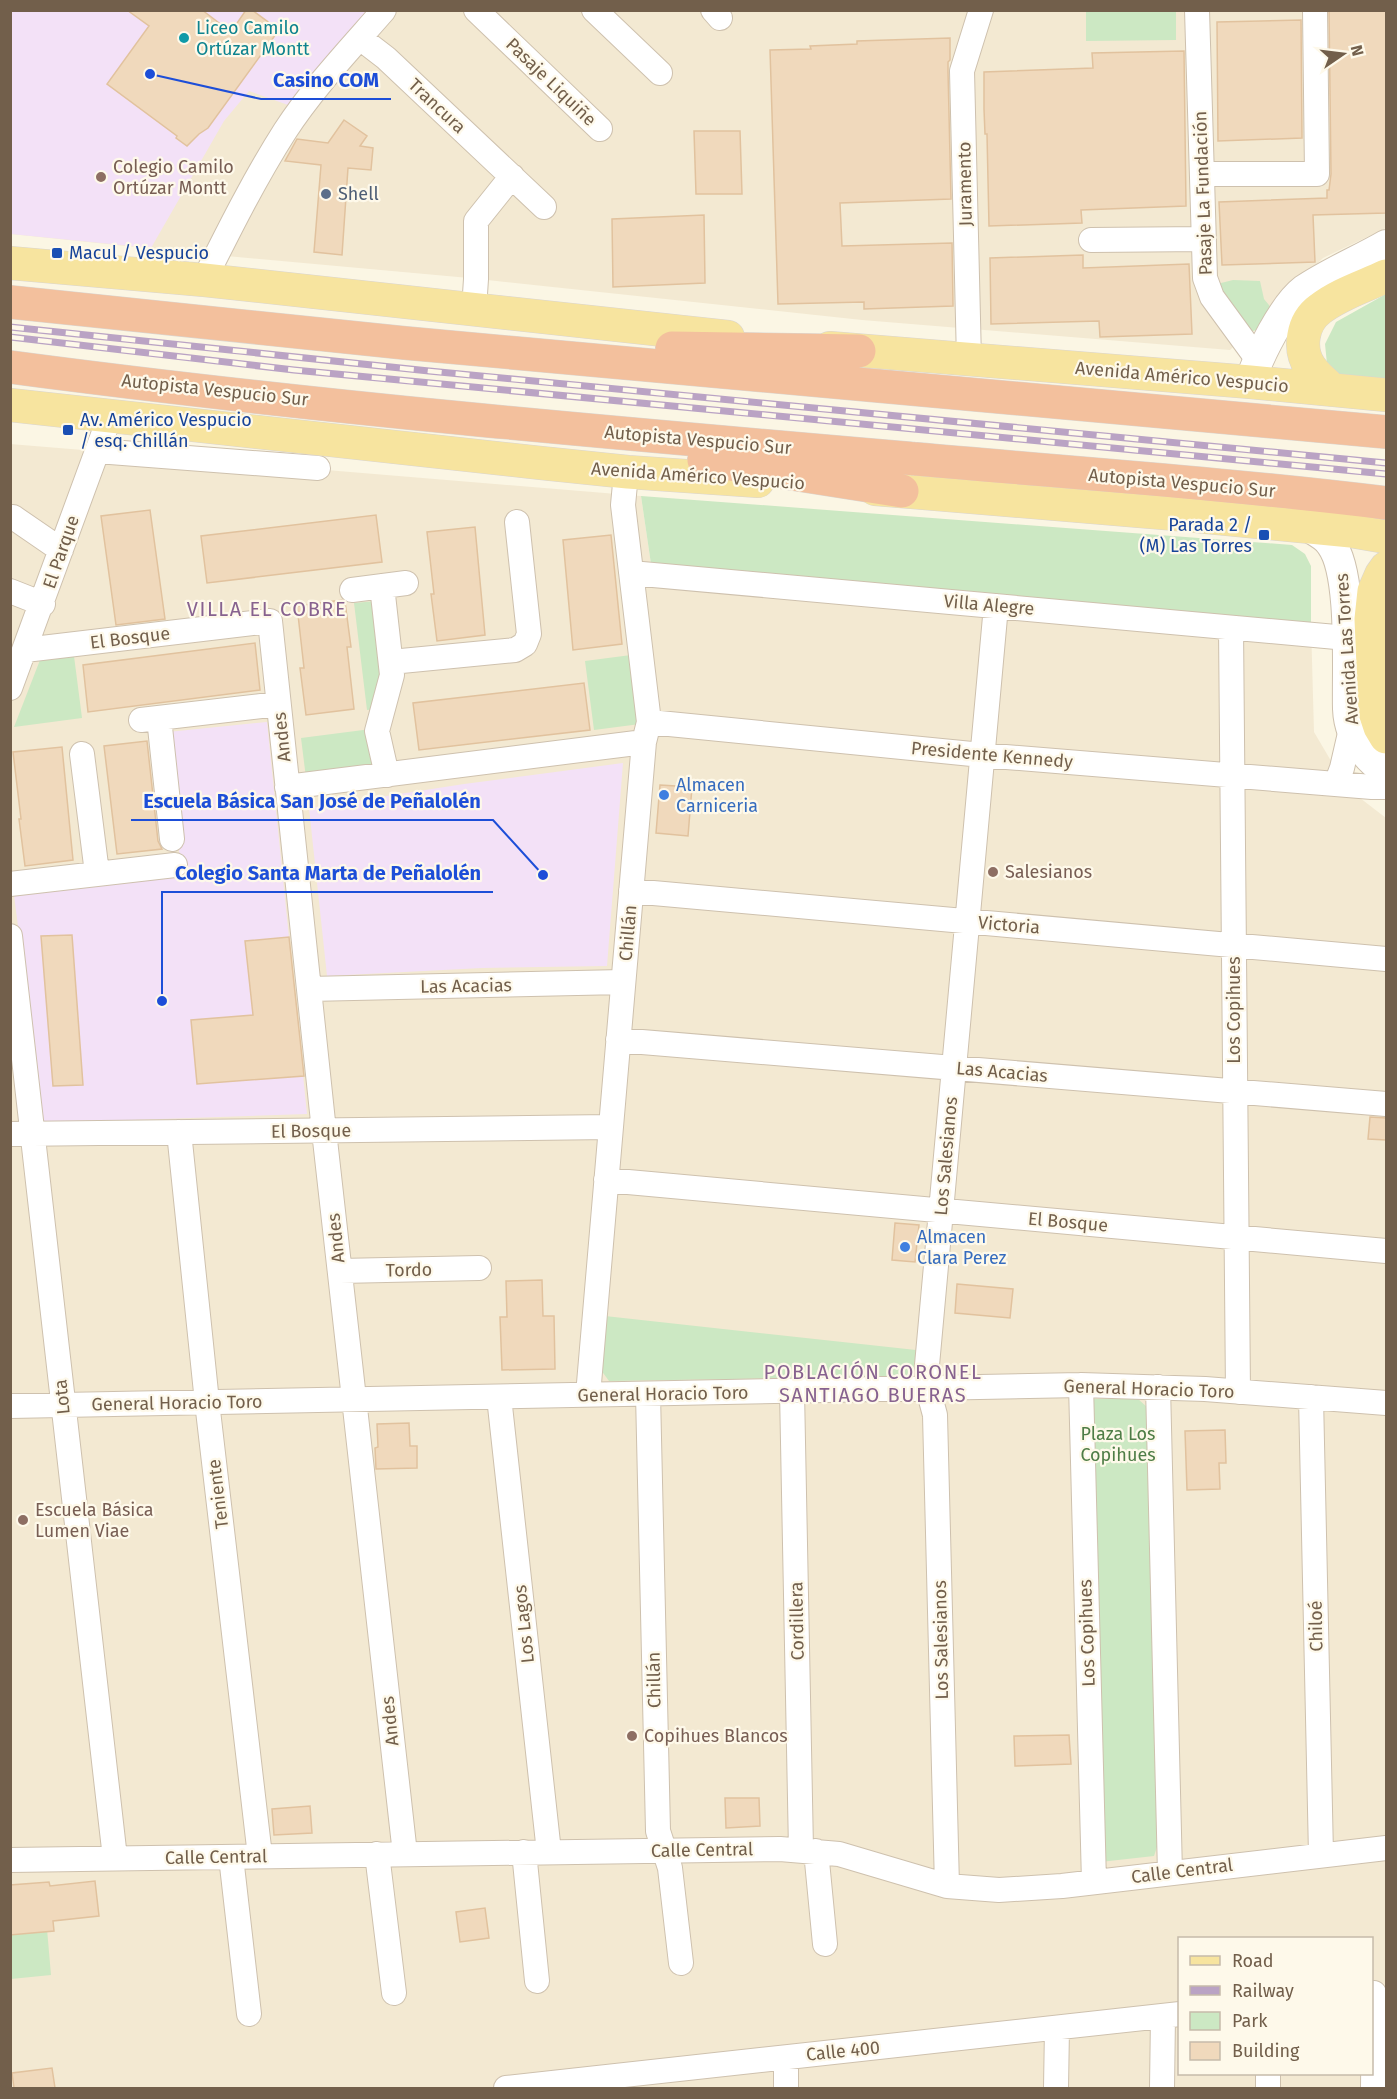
<svg xmlns="http://www.w3.org/2000/svg" width="1397" height="2099" font-family="'Fira Sans',sans-serif">
  <style>
    .residential { fill: #f3e9d2; fill-rule: evenodd }
    .education { fill: #f3e1f7 }
    .green { fill: #cce8c3 }
    .building { fill: #f0d9bc; stroke: #e1c29e; stroke-width: 1.5 }
    .lines { fill: none; stroke-linecap: round; stroke-linejoin: round }
    .minor-casing { stroke: #cec1ae; stroke-width: 26 }
    .tertiary-casing { stroke: #cec1ae; stroke-width: 32 }
    .primary-casing { stroke: #dad5d0; stroke-width: 34 }
    .motorway-casing { stroke: #dad5d0; stroke-width: 34 }
    .minor { stroke: #fff; stroke-width: 24 }
    .tertiary { stroke: #fff; stroke-width: 30 }
    .primary { stroke: #f7e49f; stroke-width: 33 }
    .motorway { stroke: #f3c09d; stroke-width: 33 }
    .rail-casing { stroke: #baa3c4; stroke-width: 7 }
    .rail { stroke: #fef9ea; stroke-width: 4.5; stroke-dasharray: 14; stroke-linecap: butt }
    .culture-dot { fill: #0f9aa8; stroke: #fef9ea; stroke-width: 2 }
    .education-dot { fill: #8d6e63; stroke: #fef9ea; stroke-width: 2 }
    .service-dot { fill: #5c6f8a; stroke: #fef9ea; stroke-width: 2 }
    .transit-dot { fill: #1a4fb4; stroke: #fef9ea; stroke-width: 2 }
    .shop-dot { fill: #3f7fe0; stroke: #fef9ea; stroke-width: 2 }
    .labels { text-anchor: middle; dominant-baseline: central; stroke-width: 4.5; stroke-linejoin: round; paint-order: stroke }
    .culture-label { font-size: 18px; fill: #0d838f; stroke: #fef9ea; text-anchor: start }
    .street-label { font-size: 18px; fill: #725f4b; stroke: #fef9ea }
    .education-label { font-size: 18px; fill: #785e54; stroke: #fef9ea; text-anchor: start }
    .service-label { font-size: 18px; fill: #4e5e75; stroke: #fef9ea; text-anchor: start }
    .transit-label { font-size: 18px; fill: #164399; stroke: #fef9ea; text-anchor: start }
    .shop-label { font-size: 18px; fill: #366cbe; stroke: #fef9ea; text-anchor: start }
    .park-label { font-size: 18px; fill: #4e7d46; stroke: #fef9ea }
    .neighbourhood-label { font-size: 20px; letter-spacing: 1.5px; fill: #87628f; stroke: #fef9ea }
    .leader { fill: none; stroke: #1d4ed8; stroke-width: 2 }
    .callout-dot { fill: #1d4ed8; stroke: #fef9ea; stroke-width: 2 }
    .callout-label { font-size: 20px; text-anchor: middle; font-weight: bold; fill: #1d4ed8; stroke: #fef9ea; stroke-width: 4.5; stroke-linejoin: round; paint-order: stroke }
  </style>
  <rect width="100%" height="100%" fill="#fbf6e4"/>
  <!-- residential -->
  <path class="residential" d="M11 11H1386V228L1323 258 1230 350 862 320 469 278 194 253 11 234Z
    M10 444 641 496 651 564 1311 624 1314 732 1347 788 1386 818V2088H11ZM1180 1938H1372V2074H1180Z"/>
  <!-- education -->
  <path class="education" d="M11 11H370L288 105 249 91 224 121 151 248 11 234Z
    M267 722 307 1114 43 1123 13 887 181 872 168 732Z
    M623 763 607 966 482 968 327 976 309 808 464 784Z"/>
  <!-- green -->
  <path class="green" d="M1086 11H1176V40L1086 41Z
    M1233 280 1260 281 1264 299 1273 310 1261 329 1253 331 1243 328 1217 288 1221 283Z
    M1386 294V380L1337 376 1327 364 1325 344 1336 322Z
    M641 496 1292 545 1305 554 1311 566V624L651 564Z
    M376 601 385 674 376 709 367 710 354 603Z
    M631 655 640 724 594 730 585 661Z
    M74 656 82 718 14 727 40 660Z
    M371 729 377 769 306 778 301 738Z
    M605 1316 916 1350 913 1376 609 1381 598 1366Z
    M1137 1398 1148 1408 1157 1847 1154 1856 1100 1862 1085 1399Z
    M43 1883 51 1975 11 1979V1886Z"/>
  <!-- building -->
  <path class="building" d="M127 10H202L231 32 246 10H252L279 30 208 128 199 134 187 146 176 138 177 136 107 84 149 26Z
    M1329 10H1386V213L1313 215 1315 262 1222 265 1219 202 1327 198V190H1329L1331 174Z
    M1301 20 1302 138 1218 141 1217 22Z
    M950 38V60L948 62V71L951 199 840 203 842 246 952 243 953 306 864 309V302L778 304 770 50 811 49 810 46 857 44V41Z
    M1184 51 1186 206 1081 210 1082 223 989 226 987 134H985L984 109V72L1093 68 1092 53Z
    M344 120 367 136 360 146 373 148 371 170 348 168 342 255 314 252 321 165 285 161 297 139 328 143Z
    M694 131H740L742 194H696Z
    M704 215 705 283 613 287 612 219Z
    M1083 255V268L1189 264 1192 334 1100 337 1099 321 991 324 990 258Z
    M150 510 165 619 116 625 101 516Z
    M376 515 382 562 207 583 201 536Z
    M475 527 485 635 437 641 431 594H434L427 532Z
    M611 535 622 644 573 650 563 540Z
    M342 600 345 602 351 647H347L354 709 306 715 300 668H304L297 606Z
    M255 643 260 690 88 712 83 665Z
    M584 683 590 730 419 750 413 703Z
    M147 741 158 841 162 849 117 854 104 746Z
    M62 747 73 860 25 866 19 819H21L13 752Z
    M660 785 692 787 688 836 656 833Z
    M72 935 83 1085 53 1086 41 936Z
    M289 937 304 1076 197 1084 191 1020 253 1015 245 941Z
    M1370 1117 1386 1118V1140L1368 1139Z
    M895 1223 919 1225 915 1262 892 1260Z
    M542 1280 543 1316H554L555 1369 502 1370 500 1317H507L506 1281Z
    M957 1284 1013 1289 1010 1318 955 1313Z
    M409 1423 410 1446H417V1468L376 1469 375 1448 378 1447 377 1424Z
    M1225 1430 1226 1463H1219L1220 1489 1187 1490 1185 1431Z
    M1069 1735 1071 1764 1015 1766 1014 1736Z
    M725 1798H759L760 1826 726 1828Z
    M310 1806 312 1833 274 1835 272 1809Z
    M95 1881 99 1916 53 1921 54 1931 10 1935V1885L49 1882 50 1886Z
    M485 1908 489 1938 460 1942 456 1912Z
    M52 2068 55 2088H14L12 2073Z"/>
  <g class="lines">
    <!-- minor casing -->
    <g class="minor-casing">
      <path id="minor" d="M476 10 600 129
        M594 10 660 73
        M713 10 720 18
        M1197 10 1205 278 1212 297 1258 360
        M360 38 386 58 544 207
        M1202 174H1317L1315 10
        M1091 240 1204 239
        M204 280C229 230 255 178 285 131 313 88 350 49 384 10
        M474 309 476 279V221L512 176
        M969 360 962 71 981 10
        M97 451 318 468
        M10 517H13L61 550
        M631 573 1347 638
        M382 586 392 675 377 731 387 775
        M352 590 406 583
        M10 591 43 604
        M1231 628 1238 1392
        M25 650 270 621 324 1131 405 1854
        M391 662 515 650 525 644 529 634 517 522
        M10 688 110 416
        M159 718 172 839
        M141 720 278 704
        M649 722 982 755 1372 787H1386
        M82 754 97 873
        M1336 784 1342 768 1351 729
        M287 787 644 742
        M10 884 175 865
        M631 891 1386 959
        M10 936 115 1858
        M309 989 623 982
        M618 1040 1386 1104
        M179 1132 207 1402 260 1856
        M10 1134 611 1127
        M606 1180 1386 1251
        M340 1271 479 1268
        M1081 1385 1094 1882
        M1158 1387 1170 1873
        M792 1391 801 1850
        M648 1394 658 1831 670 1868 681 1963
        M588 1395 644 742 649 722 623 505 625 484 628 472
        M499 1397 549 1852
        M1311 1397 1321 1855
        M10 1406 1081 1385 1205 1389 1386 1403
        M816 1851 825 1944
        M524 1852 537 1981
        M377 1854 394 1993
        M231 1857 249 2014
        M10 1860 780 1849 839 1854 947 1886 999 1890 1062 1886 1386 1848
        M947 1886 935 1415 928 1389 927 1365 996 606
        M506 2088 1180 2014
        M786 2088V2058
        M1056 2088 1057 2028
        M1162 2088 1163 2016
        M1268 2088V2074
        M1373 2088 1374 1993"/>
    </g>
    <!-- tertiary casing -->
    <g class="tertiary-casing">
      <path id="tertiary" d="M1250 382C1258 357 1283 306 1304 290 1329 273 1360 260 1386 245
        M1309 527C1317 532 1326 536 1331 544 1353 573 1347 669 1348 709 1349 737 1364 756 1386 772"/>
    </g>
    <!-- primary casing -->
    <g class="primary-casing">
      <path id="primary" d="M10 263 204 280 728 337
        M830 348 1250 382 1386 395
        M1333 390C1325 383 1316 376 1310 367 1298 349 1302 322 1320 309 1339 294 1365 286 1386 276
        M10 405 541 463 628 472 758 481
        M875 489 1175 514 1351 531 1386 537
        M1386 568 1381 575 1374 591 1371 619 1375 712 1380 727 1386 737"/>
    </g>
    <!-- motorway casing -->
    <g class="motorway-casing">
      <path id="motorway" d="M10 302 405 343 1386 432
        M672 348 859 351
        M10 367C311 407 614 433 916 459 1073 473 1230 484 1386 503
        M704 460 902 491"/>
    </g>
    <!-- minor -->
    <use href="#minor" class="minor"/>
    <!-- tertiary -->
    <use href="#tertiary" class="tertiary"/>
    <!-- primary -->
    <use href="#primary" class="primary"/>
    <!-- motorway -->
    <use href="#motorway" class="motorway"/>
    <!-- rail casing -->
    <g class="rail-casing">
      <path id="rail" d="M10 327 429 371 1386 463
        M10 337 294 370 1386 474"/>
    </g>
    <!-- rail -->
    <use href="#rail" class="rail"/>
  </g>
  <!-- markers -->
  <circle class="culture-dot" cx="184" cy="38" r="6"/>
  <g class="education-dot">
    <circle cx="101" cy="177" r="6"/>
    <circle cx="993" cy="872" r="6"/>
    <circle cx="23" cy="1520" r="6"/>
    <circle cx="632" cy="1736" r="6"/>
  </g>
  <circle class="service-dot" cx="326" cy="194" r="6"/>
  <g class="transit-dot">
    <rect x="51" y="247" width="12" height="12" rx="3"/>
    <rect x="62" y="424" width="12" height="12" rx="3"/>
    <rect x="1258" y="529" width="12" height="12" rx="3"/>
  </g>
  <g class="shop-dot">
    <circle cx="664" cy="795" r="6"/>
    <circle cx="905" cy="1247" r="6"/>
  </g>
  <g class="labels">
    <!-- culture labels -->
    <g class="culture-label">
      <text x="196" y="28">Liceo Camilo<tspan x="196" dy="21">Ortúzar Montt</tspan></text>
    </g>
    <!-- street labels -->
    <g class="street-label">
      <text transform="translate(551 82) rotate(44)">Pasaje Liquiñe</text>
      <text transform="translate(437 106) rotate(43)">Trancura</text>
      <text transform="translate(965 184) rotate(-91)">Juramento</text>
      <text transform="translate(1203 193) rotate(-92)">Pasaje La Fundación</text>
      <text transform="translate(1182 377) rotate(5)">Avenida Américo Vespucio</text>
      <text transform="translate(215 390) rotate(6)">Autopista Vespucio Sur</text>
      <text transform="translate(698 440) rotate(5)">Autopista Vespucio Sur</text>
      <text transform="translate(698 476) rotate(4)">Avenida Américo Vespucio</text>
      <text transform="translate(1182 483) rotate(5)">Autopista Vespucio Sur</text>
      <text transform="translate(61 552) rotate(-71)">El Parque</text>
      <text transform="translate(989 605) rotate(5)">Villa Alegre</text>
      <text transform="translate(130 638) rotate(-7)">El Bosque</text>
      <text transform="translate(1347 649) rotate(-94)">Avenida Las Torres</text>
      <text transform="translate(282 737) rotate(-96)">Andes</text>
      <text transform="translate(992 755) rotate(5)">Presidente Kennedy</text>
      <text transform="translate(1009 925) rotate(5)">Victoria</text>
      <text transform="translate(628 933) rotate(-85)">Chillán</text>
      <text transform="translate(466 986) rotate(-1)">Las Acacias</text>
      <text transform="translate(1234 1010) rotate(-90)">Los Copihues</text>
      <text transform="translate(1002 1072) rotate(5)">Las Acacias</text>
      <text transform="translate(311 1131) rotate(-1)">El Bosque</text>
      <text transform="translate(946 1156) rotate(-85)">Los Salesianos</text>
      <text transform="translate(1068 1222) rotate(5)">El Bosque</text>
      <text transform="translate(336 1238) rotate(-96)">Andes</text>
      <text transform="translate(409 1270) rotate(-1)">Tordo</text>
      <text transform="translate(1149 1389) rotate(2)">General Horacio Toro</text>
      <text transform="translate(663 1394) rotate(-1)">General Horacio Toro</text>
      <text transform="translate(62 1397) rotate(-96)">Lota</text>
      <text transform="translate(177 1403) rotate(-1)">General Horacio Toro</text>
      <text transform="translate(218 1494) rotate(-97)">Teniente</text>
      <text transform="translate(797 1621) rotate(-91)">Cordillera</text>
      <text transform="translate(524 1624) rotate(-96)">Los Lagos</text>
      <text transform="translate(1316 1626) rotate(-91)">Chiloé</text>
      <text transform="translate(1087 1633) rotate(-92)">Los Copihues</text>
      <text transform="translate(941 1640) rotate(-91)">Los Salesianos</text>
      <text transform="translate(654 1680) rotate(-91)">Chillán</text>
      <text transform="translate(390 1721) rotate(-96)">Andes</text>
      <text transform="translate(702 1850) rotate(-1)">Calle Central</text>
      <text transform="translate(216 1857) rotate(-1)">Calle Central</text>
      <text transform="translate(1182 1871) rotate(-7)">Calle Central</text>
      <text transform="translate(843 2051) rotate(-6)">Calle 400</text>
    </g>
    <!-- education labels -->
    <g class="education-label">
      <text x="113" y="167">Colegio Camilo<tspan x="113" dy="21">Ortúzar Montt</tspan></text>
      <text x="1005" y="872">Salesianos</text>
      <text x="35" y="1510">Escuela Básica<tspan x="35" dy="21">Lumen Viae</tspan></text>
      <text x="644" y="1736">Copihues Blancos</text>
    </g>
    <!-- service labels -->
    <g class="service-label">
      <text x="338" y="194">Shell</text>
    </g>
    <!-- transit labels -->
    <g class="transit-label">
      <text x="69" y="253">Macul / Vespucio</text>
      <text x="80" y="420">Av. Américo Vespucio<tspan x="80" dy="21">/ esq. Chillán</tspan></text>
      <text x="1252" y="525" text-anchor="end">Parada 2 /<tspan x="1252" dy="21">(M) Las Torres</tspan></text>
    </g>
    <!-- shop labels -->
    <g class="shop-label">
      <text x="676" y="785">Almacen<tspan x="676" dy="21">Carniceria</tspan></text>
      <text x="917" y="1237">Almacen<tspan x="917" dy="21">Clara Perez</tspan></text>
    </g>
    <!-- park labels -->
    <g class="park-label">
      <text x="1118" y="1434">Plaza Los<tspan x="1118" dy="21">Copihues</tspan></text>
    </g>
    <!-- neighbourhood labels -->
    <g class="neighbourhood-label">
      <text x="267" y="609">VILLA EL COBRE</text>
      <text x="873" y="1372">POBLACIÓN CORONEL<tspan x="873" dy="23">SANTIAGO BUERAS</tspan></text>
    </g>
  </g>
  <!-- callouts -->
  <path class="leader" d="M150 74L261 99H391M543 875L493 820H131M162 1001L162 892H493"/>
  <g class="callout-dot">
    <circle cx="150" cy="74" r="6"/>
    <circle cx="543" cy="875" r="6"/>
    <circle cx="162" cy="1001" r="6"/>
  </g>
  <g class="callout-label">
    <text x="326" y="87">Casino COM</text>
    <text x="312" y="808">Escuela Básica San José de Peñalolén</text>
    <text x="328" y="880">Colegio Santa Marta de Peñalolén</text>
  </g>
  <!-- border -->
  <rect width="1397" height="2099" fill="none" stroke="#725f4b" stroke-width="24"/>
  <!-- legend -->
  <rect x="1178" y="1937" width="195" height="138" fill="#fef9ea" stroke="#c6bbaa" stroke-width="1.5"/>
  <rect x="1190" y="1956" width="30" height="9" fill="#f7e49f" stroke="#c6bbaa" stroke-width="1.5"/>
  <text x="1232" y="1967" font-size="18" fill="#725f4b">Road</text>
  <rect x="1190" y="1986" width="30" height="9" fill="#baa3c4" stroke="#c6bbaa" stroke-width="1.5"/>
  <text x="1232" y="1997" font-size="18" fill="#725f4b">Railway</text>
  <rect x="1190" y="2012" width="30" height="18" fill="#cce8c3" stroke="#c6bbaa" stroke-width="1.5"/>
  <text x="1232" y="2027" font-size="18" fill="#725f4b">Park</text>
  <rect x="1190" y="2042" width="30" height="18" fill="#f0d9bc" stroke="#c6bbaa" stroke-width="1.5"/>
  <text x="1232" y="2057" font-size="18" fill="#725f4b">Building</text>
  <!-- north arrow -->
  <g transform="translate(1343 54) rotate(76)" stroke="#fef9ea" stroke-width="4.5" paint-order="stroke">
  <path d="M0-4.5L10 22L0 15L-10 22Z" fill="#725f4b"/>
  <text y="-9" font-size="16" font-weight="bold" text-anchor="middle" fill="#725f4b">N</text>
  </g>
</svg>
